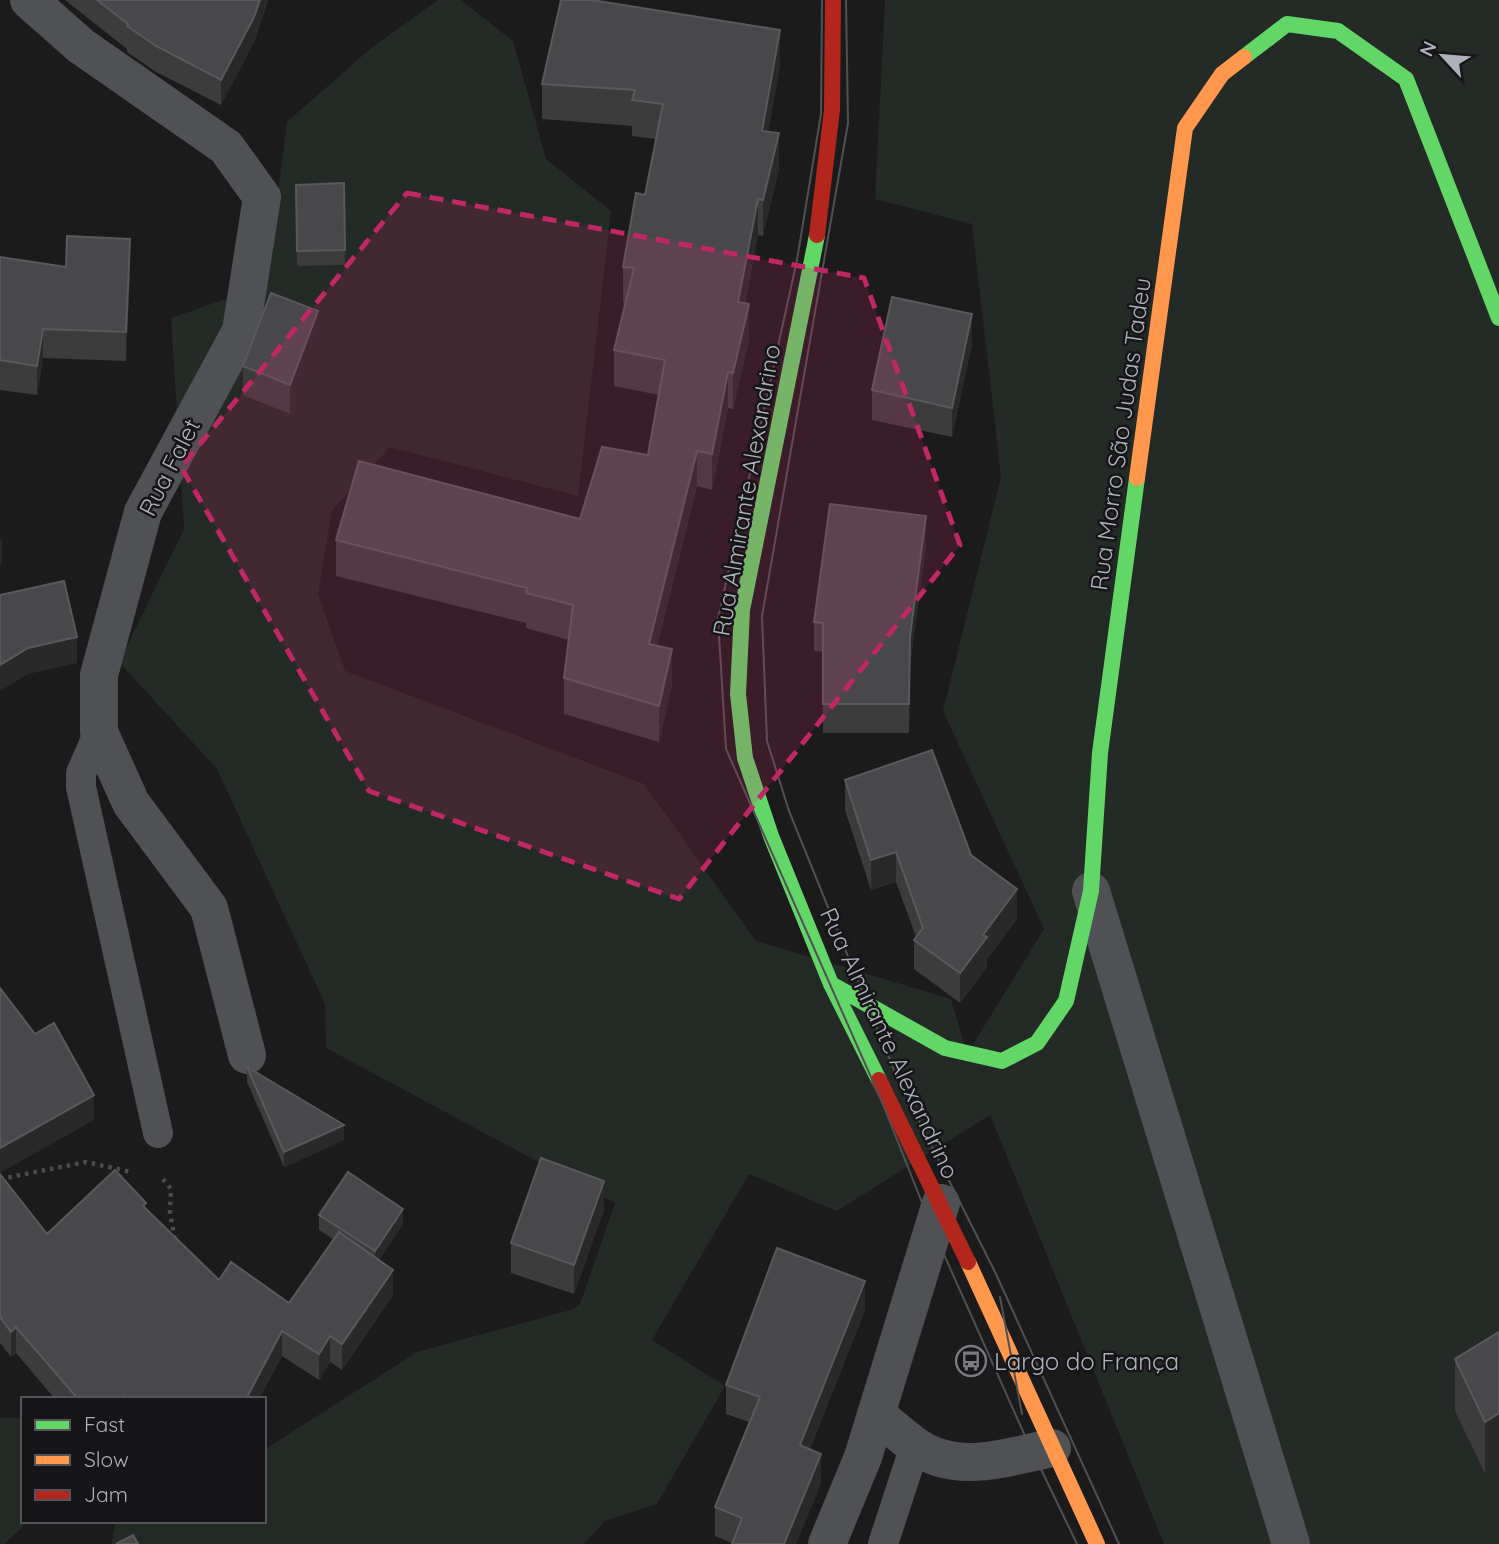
<svg xmlns="http://www.w3.org/2000/svg" width="1499" height="1544" font-family="Quicksand,sans-serif">
  <style>
    .green { fill: #242a25 }
    .lines { fill: none; stroke-linecap: round; stroke-linejoin: round }
    .path { stroke: #4b4c4f; stroke-width: 4.5; stroke-dasharray: 3.5 5; stroke-linecap: butt }
    .lane { stroke: #505154; stroke-width: 30 }
    .street { stroke: #505154; stroke-width: 38 }
    .fast { stroke: #63d668; stroke-width: 16 }
    .slow { stroke: #ff974d; stroke-width: 16 }
    .jam { stroke: #b3261e; stroke-width: 16 }
    .tram { stroke: #505154; stroke-width: 2 }
    .wall { fill: #3c3c3d }
    .shaded-wall { fill: #29292a }
    .building { fill: #48484b; stroke: #58595c; stroke-width: 2 }
    .marked { fill: #c02765; fill-opacity: 0.2; stroke: #c02765; stroke-width: 5; stroke-dasharray: 14 9; stroke-linejoin: round }
    .labels { text-anchor: middle; dominant-baseline: central; stroke-width: 5; stroke-linejoin: round; paint-order: stroke }
    .street-label { font-size: 24px; fill: #aeb1bb; stroke: #161517 }
    .poi-label { font-size: 24px; fill: #aeb1bb; stroke: #161517; text-anchor: start }
  </style>
  <rect width="100%" height="100%" fill="#1b1b1b"/>
  <!-- green -->
  <path class="green" d="M438 0H461L513 41 546 159 611 211 578 496 390 447 332 510 318 594 345 671 644 784 756 941 951 999 967 1054 1044 929 943 711 1001 477 972 224 875 199 885 0H1499V1544H1164L990 1115 837 1211 749 1174 652 1340 725 1386 657 1504 605 1521 584 1544H111L116 1521H264V1450L417 1352 574 1309 580 1304 615 1203 326 1048 325 1004 217 769 119 662 184 529 171 318 266 285 287 122 370 49Z
    M0 1418H23V1521H29L4 1544H0Z"/>
  <g class="lines">
    <!-- path -->
    <path class="path" d="M0 1179 86 1162 131 1172
      M163 1179 171 1189 170 1213 175 1241"/>
    <!-- lane -->
    <path class="lane" d="M99 732 81 773V787L158 1133
      M883 1544 915 1446"/>
    <!-- street -->
    <path class="street" d="M29 0 81 46 226 147 262 197 241 331 143 512 99 675V732L131 803 209 908 247 1055
      M1091 891 1291 1544
      M876 1414C888 1424 901 1435 914 1445 957 1476 1006 1457 1052 1448
      M827 1544 863 1457 941 1203"/>
    <!-- fast -->
    <path class="fast" d="M1244 57 1287 24 1338 31 1406 79 1499 318
      M817 235 742 610 738 694 745 758 771 836 831 984 879 1080
      M831 984 945 1048 1002 1061 1037 1043 1066 1001 1091 891 1100 753 1137 478"/>
    <!-- slow -->
    <path class="slow" d="M1137 478 1185 128 1222 74 1244 57
      M968 1262 1097 1544"/>
    <!-- jam -->
    <path class="jam" d="M817 235 832 110 833 0
      M879 1080 968 1262"/>
    <!-- tram -->
    <path class="tram" d="M822 0 821 114 797 260 718 619 726 749 882 1102 933 1230 1026 1438 1077 1544
      M846 0 848 123 762 616 767 741 789 811 897 1077 995 1272 1119 1544
      M1000 1297 1022 1414"/>
  </g>
  <!-- wall -->
  <path class="wall" d="M65 0H268L254 42 221 105 156 72 127 52V49Z
    M780 65 768 132 779 169 763 236 758 235 745 304 749 340 733 409 728 408 712 490 697 486 657 646 672 685 659 742 564 714V678L569 640 526 628V623L336 576V540L580 519 648 455 659 395 614 386V350L625 303H623V267L645 195 656 139 632 136V126L542 119V84Z
    M344 183 345 265 297 266 296 185Z
    M0 257 66 267 130 269 126 361 43 358 37 395 0 390Z
    M318 340 290 414 243 395V366Z
    M972 344 952 437 872 420V390Z
    M926 545 910 666 909 733H823V652L814 651V622Z
    M845 780 971 855 1017 919 987 959V967L960 1003 914 969V940L916 937 896 882 871 890 845 810Z
    M247 1067 344 1140 284 1167 247 1082Z
    M0 1174 47 1234 146 1209 219 1280 289 1303 333 1239 319 1230V1215L403 1224 379 1260 393 1295 342 1370 330 1362 319 1380 282 1356 259 1399H55L16 1353 11 1357 0 1343Z
    M604 1210 574 1294 511 1273V1243Z
    M865 1310 810 1449 821 1483 796 1544H732V1543L715 1536V1507L749 1422 726 1414V1385Z
    M1499 1332V1465L1485 1474 1455 1411V1359Z"/>
  <!-- shaded-wall -->
  <path class="shaded-wall" d="M260 0H268L254 42 221 105V80Z
    M780 30V65L762 167V131Z
    M779 133V169L763 236V200Z
    M758 199V235L738 338V302Z
    M130 239V269L126 361V332Z
    M749 304V340L733 409V373Z
    M318 311V340L290 414V385Z
    M972 314V344L952 437V408Z
    M43 329V358L37 395V366Z
    M728 372V408L712 490V454Z
    M697 451V486L649 680V644Z
    M926 516V545L910 666 909 733 910 636Z
    M2 537V562L0 565V540Z
    M77 637V663L28 674 0 691V665L28 648Z
    M672 649V685L659 742V706Z
    M896 852V882L871 890V860Z
    M1017 889V919L987 959V967L960 1003V973L983 935Z
    M94 1095V1120L0 1173V1148Z
    M344 1125V1140L284 1167V1152Z
    M604 1181V1210L574 1294V1265Z
    M403 1209V1224L375 1266V1251Z
    M393 1270V1295L342 1370V1344Z
    M865 1281V1310L800 1474V1445Z
    M16 1327V1353L11 1357V1332Z
    M282 1331V1356L259 1399H246Z
    M330 1336V1362L319 1380V1354Z
    M1499 1413V1465L1485 1474V1422Z
    M821 1454V1483L796 1544H784Z"/>
  <!-- building -->
  <path class="building" d="M97 0H260L254 17 221 80 156 46 127 26 128 24Z
    M561 0H592L780 30 762 131 779 133 763 200 758 199 738 302 749 304 733 373 728 372 712 454 697 451 649 644 672 649 659 706 564 678 573 605 526 593 527 588 336 540 359 461 580 519 602 447 648 455 665 360 614 350 634 268 623 267 636 193 645 195 663 104 632 100 635 90 542 84Z
    M344 183 345 250 297 251 296 185Z
    M67 236 130 239 126 332 43 329 37 366 0 360V257L66 267Z
    M271 293 318 311 290 385 243 366Z
    M892 297 972 314 952 408 872 390Z
    M830 504 926 516 910 636 909 704H823V623L814 622Z
    M64 581 77 637 28 648 0 665V595Z
    M932 750 971 855 1017 889 983 935 987 937 960 973 914 940 923 928 896 852 871 860 845 780Z
    M0 988 35 1034 54 1023 94 1095 0 1148Z
    M247 1067 344 1125 284 1152Z
    M541 1158 604 1181 574 1265 511 1243Z
    M115 1170 146 1203 143 1206 219 1280 231 1262 289 1303 339 1232 393 1270 342 1344 330 1336 319 1354 282 1331 246 1399H126L124 1396 121 1399H78L16 1327 11 1332 0 1317V1174L47 1234Z
    M348 1172 403 1209 375 1251 319 1215Z
    M777 1248 865 1281 800 1445 821 1454 784 1544H732L742 1518 715 1507 760 1397 726 1385Z
    M1499 1332V1413L1485 1422 1455 1359Z
    M133 1535 138 1544H116Z"/>
  <!-- marked area -->
  <path class="marked" d="M407 193 864 278 960 545 679 899 369 791 181 467Z"/>
  <!-- icons -->
  <defs>
    <g id="bus-ring" transform="scale(1.575)"><circle r="9.5" fill="#161517" stroke="#7b7c83" stroke-width="1.5"/><path d="M-5-6H5V4H4V6H2V4H-2V6H-4V4H-5ZM-3.5-4V0h7V-4ZM-3.5 1.2v1.5H-2V1.2ZM2 1.2v1.5H3.5V1.2Z" fill="#7b7c83"/></g>
  </defs>
  <g fill-rule="evenodd">
    <use href="#bus-ring" x="971" y="1361"/>
  </g>
  <g class="labels">
    <!-- street labels -->
    <g class="street-label">
      <text transform="translate(1120 434) rotate(-82)">Rua Morro São Judas Tadeu</text>
      <text transform="translate(169 467) rotate(-63)">Rua Falet</text>
      <text transform="translate(746 490) rotate(-80)">Rua Almirante Alexandrino</text>
      <text transform="translate(890 1043) rotate(65)">Rua Almirante Alexandrino</text>
    </g>
    <!-- poi labels -->
    <g class="poi-label">
      <text x="994" y="1361">Largo do França</text>
    </g>
  </g>
  <!-- legend -->
  <rect x="21" y="1397" width="245" height="126" fill="#161517" stroke="#535359" stroke-width="2"/>
  <rect x="35" y="1420" width="35" height="10" fill="#63d668" stroke="#535359" stroke-width="2"/>
  <text x="84" y="1432" font-size="21" fill="#aeb1bb">Fast</text>
  <rect x="35" y="1455" width="35" height="10" fill="#ff974d" stroke="#535359" stroke-width="2"/>
  <text x="84" y="1467" font-size="21" fill="#aeb1bb">Slow</text>
  <rect x="35" y="1490" width="35" height="10" fill="#b3261e" stroke="#535359" stroke-width="2"/>
  <text x="84" y="1502" font-size="21" fill="#aeb1bb">Jam</text>
  <!-- north arrow -->
  <g transform="translate(1443 56) rotate(296)" stroke="#161517" stroke-width="5" paint-order="stroke">
  <path d="M0-5L12 26L0 18L-12 26Z" fill="#aeb1bb"/>
  <text y="-10" font-size="19" font-weight="bold" text-anchor="middle" fill="#aeb1bb">N</text>
  </g>
</svg>
